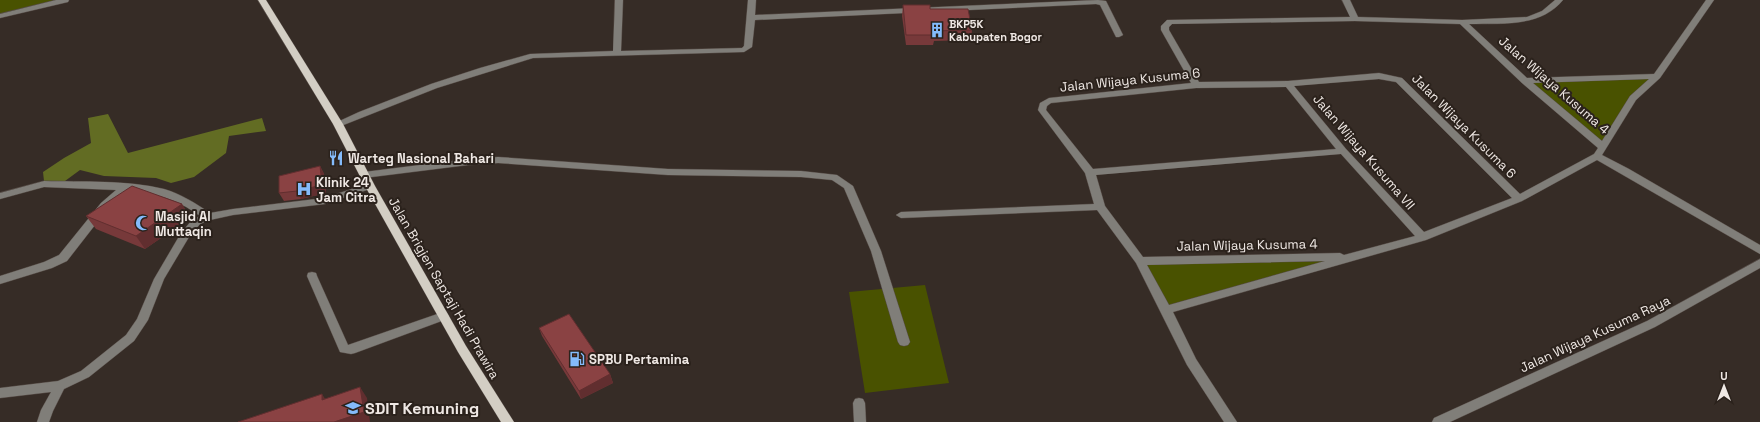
<svg xmlns="http://www.w3.org/2000/svg" width="1760" height="422" font-family="'Space Grotesk',sans-serif">
  <style>
    .green { fill: #495200 }
    .forest { fill: #626c23 }
    .lines { fill: none; stroke-linecap: round; stroke-linejoin: round }
    .minor-casing { stroke: #544a44; stroke-width: 1 }
    .major-casing { stroke: #544a44; stroke-width: 1 }
    .minor { fill: #807e79; fill-rule: evenodd }
    .major { fill: #d3cec4; fill-rule: evenodd }
    .wall { fill: #77393a }
    .shaded-wall { fill: #612e2f }
    .building { fill: #8a4243; stroke: #612e2f }
    .labels { text-anchor: middle; dominant-baseline: central; stroke-width: 4; stroke-linejoin: round; paint-order: stroke }
    .far-poi-label { font-size: 11px; font-weight: bold; fill: #efe8e4; stroke: #2b221c; text-anchor: start }
    .street-label { font-size: 13px; fill: #efe8e4; stroke: #2b221c }
    .poi-label { font-size: 13px; font-weight: bold; fill: #efe8e4; stroke: #2b221c; text-anchor: start }
    .near-poi-label { font-size: 16px; font-weight: bold; fill: #efe8e4; stroke: #2b221c; text-anchor: start }
  </style>
  <rect width="100%" height="100%" fill="#362c26"/>
  <!-- green -->
  <path class="green" d="M0 0H56L0 14Z
    M1657 76 1633 98 1603 147 1525 81Z
    M1356 257 1166 310 1140 261Z
    M925 285 949 383 865 393 849 292Z"/>
  <!-- forest -->
  <path class="forest" d="M108 114 128 153 262 118 266 131 229 136 226 153 194 177 171 183 156 178 104 176 80 170 65 181H44L43 172 64 158 91 143 88 118Z"/>
  <g class="lines">
    <!-- minor casing -->
    <g class="minor-casing">
      <path id="minor" d="M56 0H69L68 2 0 18V14Z
        M615 0H623L621 51 742 48 744 46 748 0H756L755 15 1098 0 1106 1 1123 35 1119 37H1116L1100 5 1096 4 755 20 752 47 744 52 533 58 437 88 341 126 338 127 333 124 359 112 431 84 480 68 530 54 613 51Z
        M1342 0H1350L1358 17 1462 20 1527 17 1542 11 1555 0H1563C1540 28 1501 23 1469 24L1527 78 1654 74 1706 0H1714L1660 78 1636 100 1602 155 1629 169 1760 245V254L1597 160 1522 201 1426 240 1173 312 1196 359 1237 422H1224L1187 365 1136 263 1097 210 901 218 896 215 901 212 1094 204 1085 173 1038 110 1040 103 1049 98 1191 83 1161 30V26L1167 20 1350 17ZM1355 21 1460 24 1522 83 1598 148 1594 154 1520 194 1402 78 1379 73 1288 81 1199 82 1169 30V27L1172 24ZM1379 79 1396 82 1512 198 1424 232 1346 149 1294 86ZM1649 79 1630 96 1602 141 1533 83ZM1286 87 1336 149 1093 169 1046 110 1047 106 1051 103 1196 88ZM1341 154 1415 236 1344 255 1340 253 1143 257 1105 206 1096 175ZM1325 261 1169 305 1147 265Z
        M498 157 668 169 801 171 837 175 853 186 881 251 910 342 908 345 904 346 900 345 898 342 871 251 844 188 832 180 801 177 668 175 498 163 468 165 364 178 359 175 364 172 468 159Z
        M44 181C82 182 127 180 164 189 181 194 195 203 210 213L233 209 324 198 370 183 375 186 373 188 325 204 233 215 210 220 200 224 189 237 164 279 148 320 134 341 89 377 64 389 53 411 49 422H37L41 410 51 392 0 398V388L58 381 81 371 126 335 137 319 154 279 181 233 192 220 200 216C174 197 158 195 127 190L109 207 67 261 52 268 0 284V276L44 262 59 255 101 203 116 190 44 187 0 199V193Z
        M1760 259V268L1655 327 1450 422H1432L1434 418 1647 321Z
        M312 272 316 273 317 276 348 345 443 312 447 313 449 316 447 319 355 353 351 354 340 352 307 276 308 273Z
        M859 398 863 399 865 403 866 422H854L853 403 855 399Z"/>
    </g>
    <!-- major casing -->
    <g class="major-casing">
      <path id="major" d="M258 0H266L343 124 375 186 466 346 514 422H501L458 352 365 186 333 124Z"/>
    </g>
    <!-- minor -->
    <use href="#minor" class="minor"/>
    <!-- major -->
    <use href="#major" class="major"/>
  </g>
  <!-- wall -->
  <path class="wall" d="M903 5 930 9 972 30 971 40 934 41 933 45H906L902 16Z
    M320 166 324 174 326 193 301 199 284 201 279 193Z
    M182 204 190 218 145 249 96 229 86 216Z
    M539 328 610 374 613 383 581 399 542 336Z"/>
  <!-- shaded-wall -->
  <path class="shaded-wall" d="M320 166 324 174 326 193 301 199 297 191Z
    M182 204 190 218 145 249 136 236Z
    M610 374 613 383 581 399 579 391Z
    M360 387 367 398 370 422H334Z
    M322 394 329 405 322 400Z"/>
  <!-- building -->
  <path class="building" d="M903 5H930V9H968L972 30 933 31 934 35H906Z
    M320 166 322 185 297 191 279 193V176Z
    M132 186 182 204 136 236 86 216Z
    M569 314 610 374 579 391 539 328Z
    M360 387 364 412 334 422H238L322 394V400Z"/>
  <!-- icons -->
  <defs>
    <g id="building-bare" transform="scale(1.2)"><path d="M-4-6H4V6H1V3H-1V6H-4ZM-2.5-4.3h1.7v1.8h-1.7ZM.8-4.3h1.7v1.8H.8ZM-2.5-1h1.7V.8h-1.7ZM.8-1h1.7V.8H.8Z" fill="#84bbfb" stroke="#2b221c" stroke-width="2.5" paint-order="stroke"/></g>
    <g id="restaurant-bare" transform="scale(1.2)"><path d="M-5-6h1v4h1v-4h1v4h1v-4h1v5L-1.5 .5V6h-2V.5L-5-1ZM5-6V6H3V1.5H1.5Q1.5-4 5-6Z" fill="#84bbfb" stroke="#2b221c" stroke-width="2.5" paint-order="stroke"/></g>
    <g id="hospital-bare" transform="scale(1.2)"><path d="M-5-5h3v3.5h4V-5h3V5h-3V1.5h-4V5h-3Z" fill="#84bbfb" stroke="#2b221c" stroke-width="2.5" paint-order="stroke"/></g>
    <g id="mosque-bare" transform="scale(1.2)"><path d="M3.5-4.9A6 6 0 1 0 3.5 4.9A5 5 0 1 1 3.5-4.9Z" fill="#84bbfb" stroke="#2b221c" stroke-width="2.5" paint-order="stroke"/></g>
    <g id="fuel-bare" transform="scale(1.2)"><path d="M-5.5-6h7V0h2V4h1.3V-2.5L3-4.5l.8-.8L6-3V5H2.5V1h-1V6h-7ZM-4.2-4.7v3.2H.2V-4.7Z" fill="#84bbfb" stroke="#2b221c" stroke-width="2.5" paint-order="stroke"/></g>
    <g id="school-bare" transform="scale(1.2)"><path d="M0-5L7-2L0 1L-7-2ZM-4 1L0 2.5L4 1V4Q0 6-4 4Z" fill="#84bbfb" stroke="#2b221c" stroke-width="2.5" paint-order="stroke"/></g>
  </defs>
  <g fill-rule="evenodd">
    <use href="#building-bare" x="937" y="30"/>
    <use href="#restaurant-bare" x="336" y="158"/>
    <use href="#hospital-bare" x="304" y="189"/>
    <use href="#mosque-bare" x="143" y="223"/>
    <use href="#fuel-bare" x="577" y="359"/>
    <use href="#school-bare" x="353" y="408"/>
  </g>
  <g class="labels">
    <!-- far-poi labels -->
    <g class="far-poi-label">
      <text x="949" y="24">BKP5K<tspan x="949" dy="13">Kabupaten Bogor</tspan></text>
    </g>
    <!-- street labels -->
    <g class="street-label">
      <text transform="translate(1130 80) rotate(-6)">Jalan Wijaya Kusuma 6</text>
      <text transform="translate(1554 85) rotate(41)">Jalan Wijaya Kusuma 4</text>
      <text transform="translate(1464 126) rotate(45)">Jalan Wijaya Kusuma 6</text>
      <text transform="translate(1364 152) rotate(49)">Jalan Wijaya Kusuma VII</text>
      <text transform="translate(1247 245) rotate(-1)">Jalan Wijaya Kusuma 4</text>
      <text transform="translate(444 288) rotate(60)">Jalan Brigjen Saptaji Hadi Prawira</text>
      <text transform="translate(1595 334) rotate(-25)">Jalan Wijaya Kusuma Raya</text>
    </g>
    <!-- poi labels -->
    <g class="poi-label">
      <text x="348" y="158">Warteg Nasional Bahari</text>
      <text x="316" y="182">Klinik 24<tspan x="316" dy="15">Jam Citra</tspan></text>
      <text x="155" y="216">Masjid Al<tspan x="155" dy="15">Muttaqin</tspan></text>
      <text x="589" y="359">SPBU Pertamina</text>
    </g>
    <!-- near-poi labels -->
    <g class="near-poi-label">
      <text x="365" y="408">SDIT Kemuning</text>
    </g>
  </g>
  <!-- north arrow -->
  <g transform="translate(1724 386)" stroke="#2b221c" stroke-width="3" paint-order="stroke">
  <path d="M0-3L7 15L0 10L-7 15Z" fill="#efe8e4"/>
  <text y="-6" font-size="11" font-weight="bold" text-anchor="middle" fill="#efe8e4">U</text>
  </g>
</svg>
